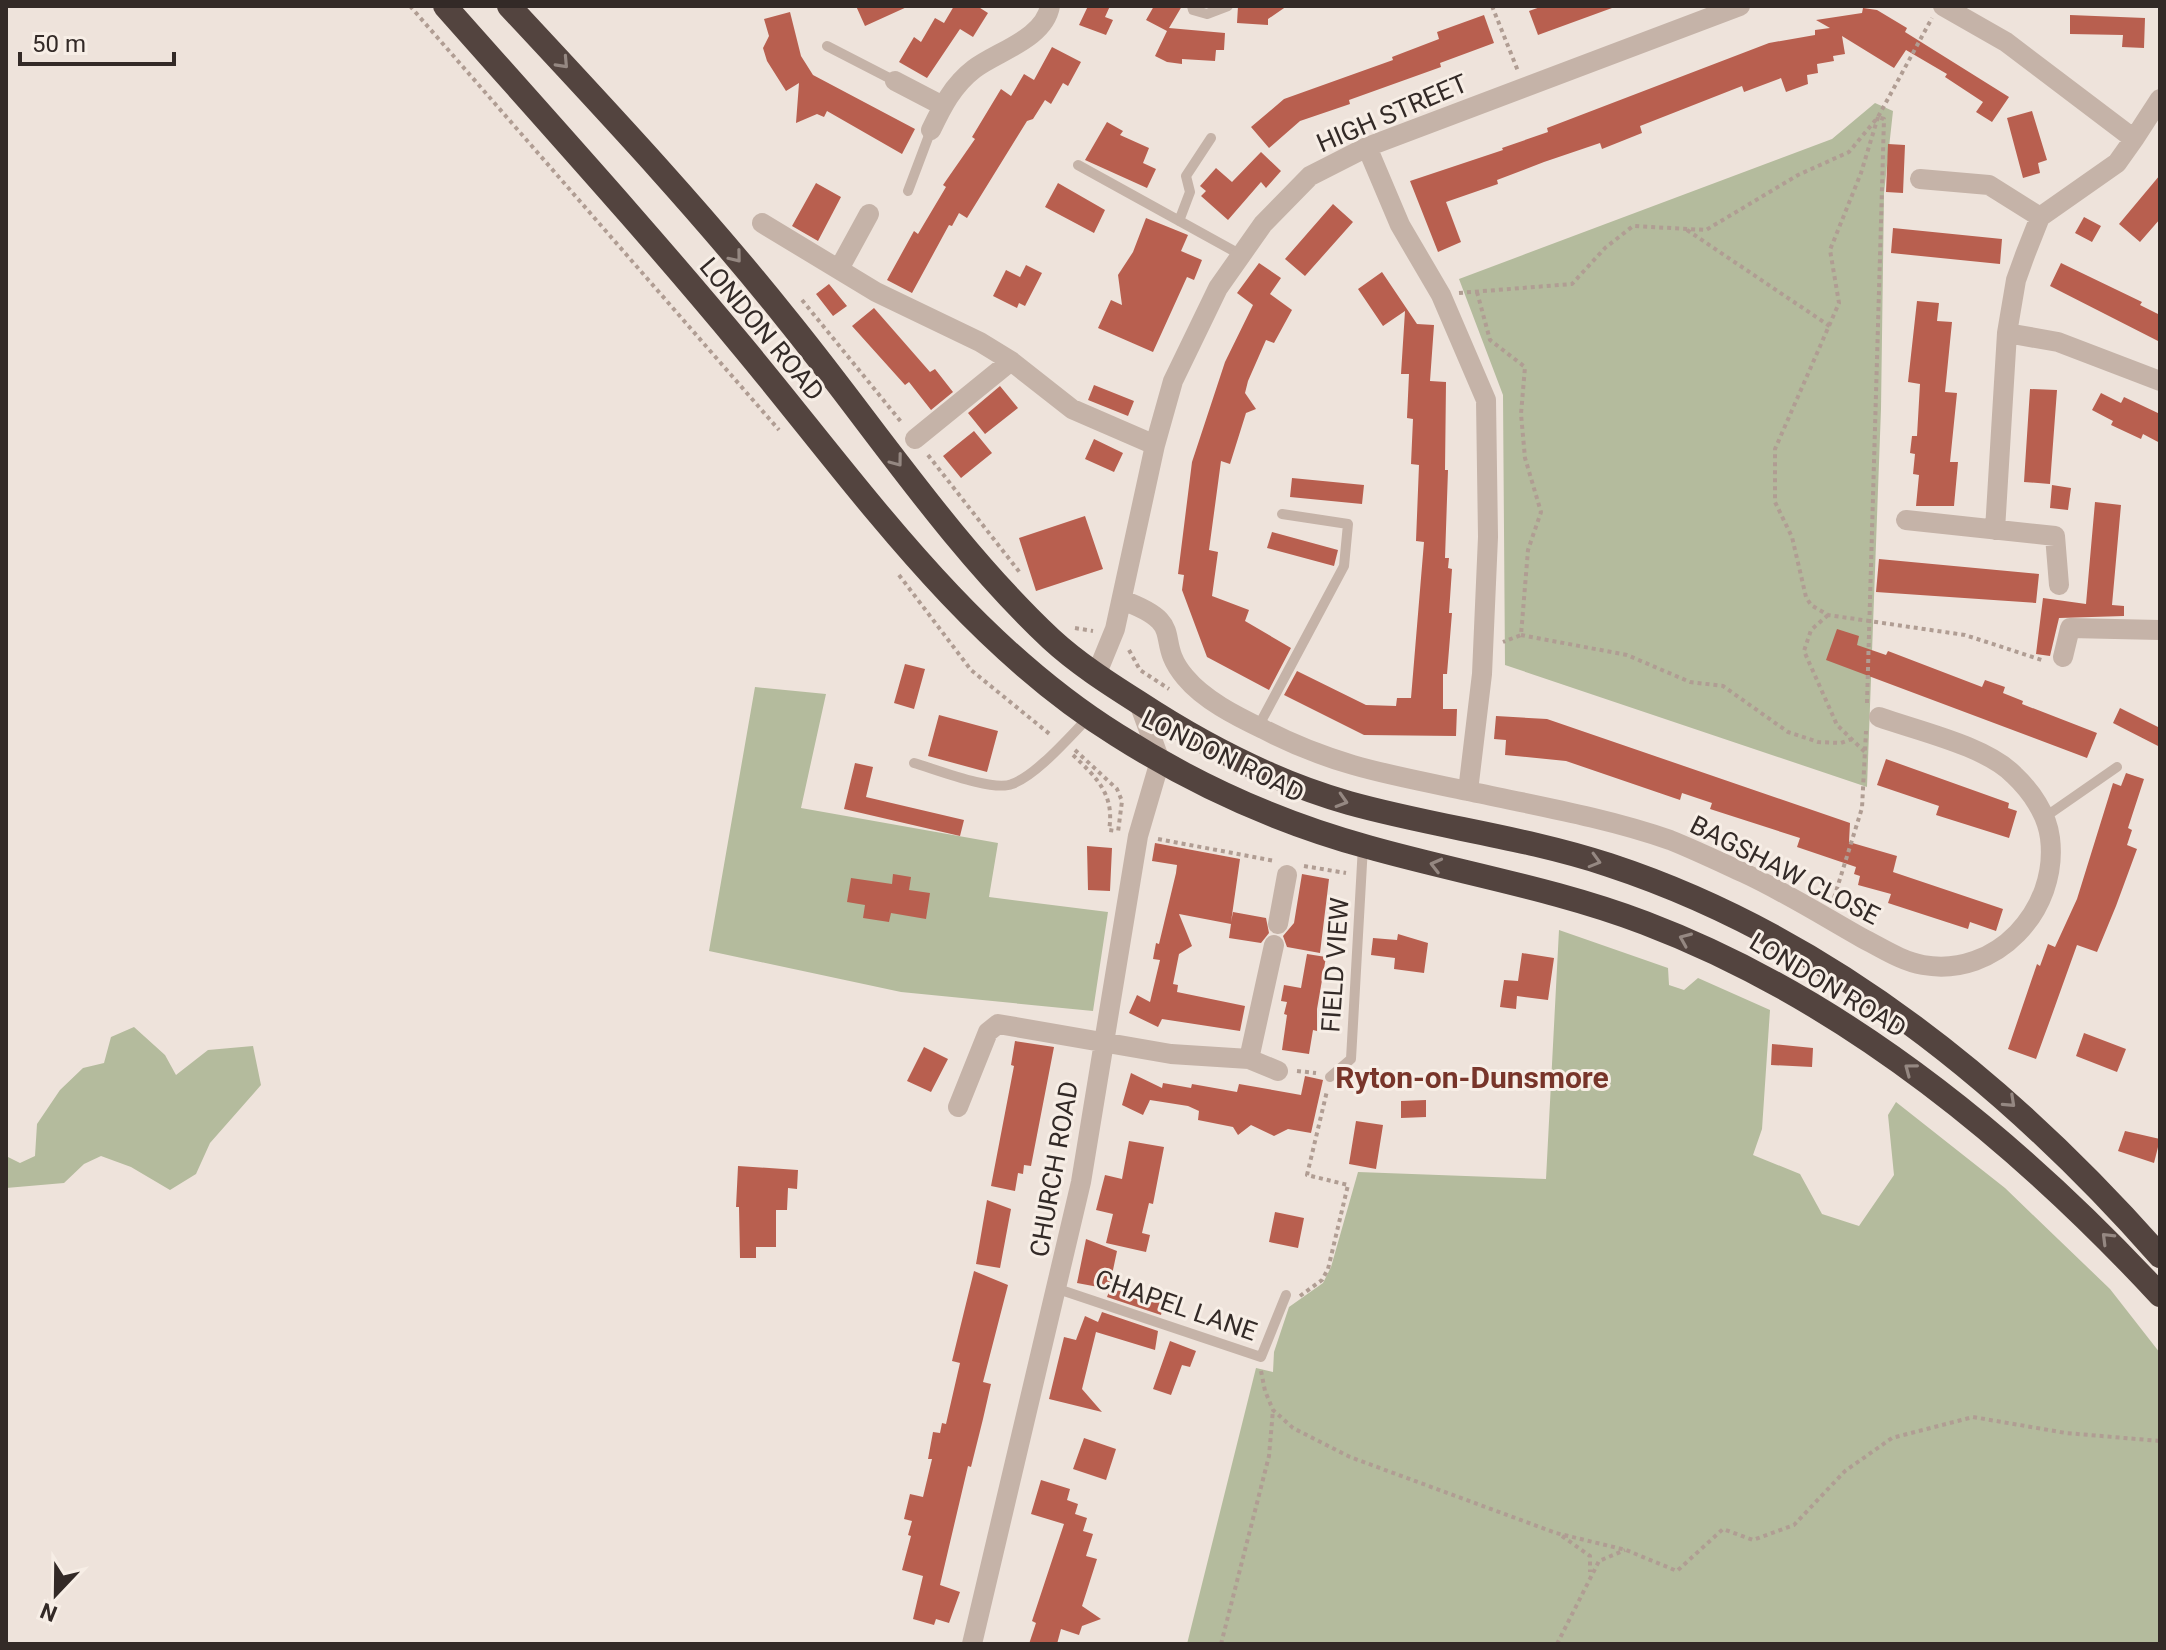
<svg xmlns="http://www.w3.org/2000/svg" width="2166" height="1650" font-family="Roboto,sans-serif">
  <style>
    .green { fill: #b4bb9d }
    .building { fill: #b85f4f }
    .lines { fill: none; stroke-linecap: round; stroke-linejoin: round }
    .path { stroke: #b09d93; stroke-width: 4; stroke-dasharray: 4 4; stroke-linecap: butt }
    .lane { stroke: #c5b3a8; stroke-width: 10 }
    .street { stroke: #c5b3a8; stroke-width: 20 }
    .highway { stroke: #53443f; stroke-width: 24 }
    .oneway { stroke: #958882 }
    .labels { text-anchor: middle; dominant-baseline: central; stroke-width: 6; stroke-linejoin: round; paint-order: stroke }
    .street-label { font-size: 26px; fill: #332a27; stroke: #f7eee6 }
    .quarter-label { font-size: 30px; font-weight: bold; fill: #78352a; stroke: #f7eee6 }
  </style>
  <rect width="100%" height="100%" fill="#eee3db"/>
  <!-- green -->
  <path class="green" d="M1875 103 1893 111 1884 193 1881 409 1867 787 1505 665 1503 395 1459 279 1832 139Z
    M755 687 826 694 801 808 998 843 989 897 1108 912 1093 1011 901 992 709 951Z
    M1559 930 1668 968 1669 985 1684 990 1698 978 1770 1010 1762 1129 1753 1155 1800 1174 1822 1214 1859 1226 1894 1175 1888 1115 1896 1102 2005 1188 2110 1289 2160 1353V1644H1187L1256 1368 1273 1372 1274 1352 1289 1307 1323 1283 1331 1267 1358 1172 1546 1179Z
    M134 1027 165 1055 176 1075 208 1050 253 1046 261 1085 210 1143 196 1174 170 1190 131 1167 101 1156 84 1164 64 1183 6 1188V1156L20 1163 35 1156 37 1124 60 1090 83 1068 104 1063 111 1037Z"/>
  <!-- building -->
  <path class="building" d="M856 6H909L865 26Z
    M954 6H977L988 13 973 37 960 29 927 78 899 62 914 37 921 42 935 18 944 23Z
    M1088 6H1110L1105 17 1113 20 1106 35 1079 25Z
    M1154 6H1182L1169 28 1225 33 1224 50H1216L1215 61 1182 59V64L1167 62 1155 56 1167 31 1146 20Z
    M1238 6H1287L1268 19V25L1237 23Z
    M1543 6H1612V8L1538 35 1529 11Z
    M1863 8 1877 10 1907 28 1905 32 2009 97 1992 122 1976 112 1983 102 1945 77 1947 74 1906 50 1894 68 1842 36 1845 54 1833 56 1834 61 1817 64 1818 73 1807 75 1808 84 1786 92 1781 78 1744 92 1742 86 1640 126 1642 133 1602 149 1600 143 1544 162 1497 180 1498 184 1446 202 1461 242 1438 252 1410 181 1503 150 1502 148 1548 132 1547 128 1769 43 1815 35V30L1830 28 1816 20 1862 13Z
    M790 12 801 56 813 75 915 129 902 154 827 111 824 117 817 114 796 123 799 83 786 91 767 61 763 48 769 36 764 19Z
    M1484 15 1494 43 1440 63 1441 67 1349 100 1350 104 1300 121 1269 148 1251 127 1284 99 1393 60 1392 57 1439 39 1437 32Z
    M2070 15 2145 18 2144 48 2122 47 2123 35 2070 34Z
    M1052 47 1081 62 1068 86 1063 83 1051 104 1045 100 1033 119 1027 121 967 218 959 213 952 226 949 225 912 293 887 280 914 231 918 234 946 187 943 185 975 139 972 137 1001 89 1011 96 1024 74 1034 80Z
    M2032 111 2047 160 2038 163 2040 173 2023 178 2007 118Z
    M1107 122 1123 131 1120 135 1149 148 1143 163 1156 169 1147 188 1085 160Z
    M1888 144 1905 145 1903 193 1886 192Z
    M1261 152 1281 171 1266 188 1261 182 1228 220 1201 196 1206 191 1200 186 1216 168 1232 182Z
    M2160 175V219L2140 242 2119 224Z
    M816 183 841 197 818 241 792 226Z
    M1058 183 1105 210 1094 233 1045 207Z
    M1333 204 1353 222 1305 276 1285 259Z
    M2084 217 2101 226 2092 242 2075 233Z
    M1146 218 1188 235 1181 251 1202 260 1194 280 1187 277 1153 352 1098 328 1111 300 1122 305 1118 275 1133 252Z
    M1893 228 2002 239 2000 264 1891 253Z
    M1259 263 1281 278 1270 294 1292 310 1274 343 1266 340 1248 381 1245 393 1256 409 1246 413 1230 464 1221 461 1209 550 1218 552 1212 596 1249 610 1245 621 1291 648 1269 690 1207 657 1182 590 1184 575 1178 574 1192 462 1225 362 1253 305 1237 293Z
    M2061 263 2142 302 2140 305 2160 315V342L2050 286Z
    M1026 265 1042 273 1025 306 1019 303 1017 308 993 296 1006 270 1020 277Z
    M1382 272 1417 324 1434 325 1430 381 1446 382 1445 470H1448L1445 558H1449L1448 568 1452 569 1449 613H1452L1447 674H1443V709H1457L1456 736 1364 735 1284 695 1297 671 1366 705 1396 706 1397 698H1411L1424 542 1416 541 1419 465 1411 464 1413 419 1407 418 1409 374H1401L1405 311 1383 326 1358 289Z
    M829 284 847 306 833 316 816 294Z
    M1917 301 1939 303 1937 321 1952 322 1945 392 1957 393 1950 462H1958L1954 506H1916L1919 475 1913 474 1915 454 1910 453 1912 436H1917L1920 384 1908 382Z
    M874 308 930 372 935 369 953 392 931 410 909 382 905 385 852 326Z
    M1094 385 1134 401 1128 416 1088 400Z
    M1000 386 1018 408 985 434 968 413Z
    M2030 389 2057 390 2050 484 2024 482Z
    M2101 393 2121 403 2124 397 2160 414V443L2143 434 2141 439 2111 425 2113 421 2092 410Z
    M974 431 992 453 961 478 943 456Z
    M1094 439 1123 453 1114 472 1085 459Z
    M1292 478 1364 485 1362 504 1290 497Z
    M2052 485 2071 488 2068 510 2050 508Z
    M2095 502 2121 505 2112 605 2124 606V616L2059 618 2050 656 2036 654 2043 598 2086 604Z
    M1085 516 1103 569 1036 591 1019 538Z
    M1272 532 1338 550 1334 566 1267 548Z
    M1879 559 2039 574 2036 603 1876 592Z
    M1837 629 1859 636 1857 645 1886 655 1888 651 1982 687 1985 680 2005 687 2003 693 2023 701 2022 704 2097 733 2087 758 1826 660Z
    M905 664 925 669 914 709 894 703Z
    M2120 708 2160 728V747L2113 723Z
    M939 715 998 731 987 772 928 756Z
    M1496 716 1547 719 1850 823 1849 842 1897 856 1893 872 2003 909 1996 931 1970 922 1968 929 1888 903 1891 894 1858 885 1860 876 1854 874 1856 867 1797 847 1800 838 1710 809 1712 803 1682 793 1680 800 1566 761 1505 755 1506 740 1494 739Z
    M1886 759 2009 803 2008 808 2017 811 2009 838 1936 815 1939 806 1877 785Z
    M855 763 873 767 866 797 964 820 960 836 844 809Z
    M2126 773 2144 779 2128 828 2132 830 2127 845 2137 849 2116 906 2097 952 2077 945 2036 1059 2008 1049 2037 964 2040 966 2048 944 2055 947 2077 899 2113 783 2121 786Z
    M1155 843 1240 859 1231 922 1233 912 1266 918 1269 933 1261 943 1229 938 1231 924 1179 914 1192 946 1179 954 1173 984 1178 985 1177 992 1245 1006 1240 1031 1162 1019 1158 1027 1129 1013 1137 995 1150 1002 1160 960 1153 959 1156 943 1159 944 1176 873 1177 865 1152 861Z
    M1087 846 1112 848 1110 891 1088 890Z
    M893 874 911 877 909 890 930 893 926 919 891 913 889 922 863 918 865 905 847 902 851 878 892 884Z
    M1302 874 1329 879 1320 953 1287 947 1283 936 1294 923Z
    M1398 934 1428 943 1424 973 1394 969 1395 958 1371 955 1373 938 1397 940Z
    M1522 953 1554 958 1548 1000 1517 996 1516 1009 1500 1007 1504 980 1518 981Z
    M1307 954 1326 957 1317 1009V1031L1313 1030 1309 1054 1282 1050 1287 1015 1284 1014 1287 1002 1281 1001 1284 985 1301 988Z
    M2084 1033 2126 1049 2117 1072 2076 1056Z
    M1015 1041 1054 1047 1031 1166 1024 1165 1023 1174 1018 1173 1015 1191 991 1186 1014 1066 1011 1065Z
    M1772 1044 1813 1048 1812 1067 1771 1065Z
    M924 1047 948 1059 931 1092 907 1081Z
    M1131 1073 1162 1088 1163 1083 1191 1088 1192 1084 1237 1092 1239 1084 1301 1095 1305 1076 1323 1080 1311 1133 1288 1129 1274 1136 1251 1125 1238 1135 1233 1127 1198 1120 1199 1111 1188 1106 1150 1100 1143 1115 1122 1105Z
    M1426 1100V1117L1401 1118V1101Z
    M1356 1121 1383 1125 1376 1169 1349 1164Z
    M2125 1131 2160 1139 2154 1163 2118 1151Z
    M1129 1141 1164 1147 1153 1204 1149 1203 1142 1233 1150 1235 1146 1252 1106 1243 1113 1214 1096 1210 1105 1175 1122 1179Z
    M738 1166 798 1170 797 1189 788 1188 787 1210H776V1247H756V1258H740L739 1207H736Z
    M987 1200 1011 1209 1000 1268 976 1264Z
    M1275 1212 1304 1218 1298 1248 1269 1242Z
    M1086 1239 1117 1251 1109 1289 1077 1283Z
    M974 1271 1008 1285 983 1382 991 1384 983 1419 971 1467 968 1466 940 1585 960 1592 949 1623 936 1619 934 1625 913 1619 923 1576 902 1570 911 1536 908 1535 912 1521 904 1519 910 1494 923 1497 932 1459H928L933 1432 940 1433 942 1423 946 1424 960 1363 952 1361Z
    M1110 1289 1164 1300 1161 1315 1107 1297Z
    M1102 1312 1158 1331 1155 1350 1096 1332 1082 1389 1102 1412 1049 1399 1064 1337 1076 1340 1085 1316 1098 1322Z
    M1170 1341 1196 1351 1190 1367 1182 1365 1171 1395 1153 1389Z
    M1084 1438 1116 1449 1106 1480 1073 1469Z
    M1041 1480 1070 1489 1067 1500 1078 1504 1075 1514 1087 1518 1083 1531 1093 1534 1086 1556 1097 1559 1082 1606 1101 1619 1082 1626 1079 1635 1061 1629 1057 1644H1029L1036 1623 1032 1621 1064 1524 1031 1514Z"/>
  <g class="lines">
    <!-- path -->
    <path class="path" d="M410 6 779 430
      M1492 6 1518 71
      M1878 117 1861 173 1830 250 1839 303 1775 449V502L1792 537 1806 597 1811 605 1828 615 1965 635 2045 661
      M1687 230 1831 327
      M1477 292 1490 340 1525 367 1521 414 1525 458 1541 512 1528 550 1521 635 1503 642
      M1459 293 1572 284 1605 248 1633 226 1706 230 1798 175 1849 152 1878 117 1932 18
      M802 300 902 423
      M928 455 1021 574
      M899 575 971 670 1052 736
      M1828 615 1811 630 1804 651 1837 725 1865 752
      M1075 628 1093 631
      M1521 635 1627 655 1690 682 1723 686 1788 732 1818 742 1841 743 1852 739
      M1129 650 1140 670 1169 689
      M1867 703 1884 119 1878 117
      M1075 750 1117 789 1122 801 1118 832
      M1073 755C1097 778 1115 795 1109 830L1116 831
      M1158 839 1275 861
      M1304 866 1346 873
      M1834 898 1862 808 1866 731
      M1297 1071 1316 1073
      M1300 1296 1322 1280 1328 1269 1348 1185 1307 1175 1327 1091
      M1261 1371 1265 1391 1273 1410 1293 1428 1350 1457 1556 1533 1626 1550 1677 1571 1723 1529 1753 1540 1794 1525 1845 1471 1892 1438 1973 1417 2066 1433 2160 1441
      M1562 1536 1590 1556V1572
      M1221 1644 1269 1456 1273 1410
      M1557 1644 1599 1561 1625 1550"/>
    <!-- lane -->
    <path class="lane" d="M1192 6 1193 10 1207 14 1228 6
      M827 46 895 81
      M1078 165 1241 255
      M908 191 931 130
      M1179 221 1190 192 1186 176 1211 138
      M1258 727 1344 566 1348 524 1282 514
      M914 763C935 769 993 792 1012 784 1037 775 1070 736 1089 717
      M2045 817 2117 767
      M1330 1077 1351 1059 1363 846
      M1058 1289 1261 1357 1286 1295"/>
    <!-- street -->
    <path class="street" d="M1943 6 2006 42 2134 139 2160 99
      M895 81 943 106
      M931 130C942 107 953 85 974 69 998 51 1044 39 1050 6
      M1367 147 1400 225 1441 295 1486 400 1488 537 1482 674 1468 791
      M1920 179 1989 185 2040 217
      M762 223 876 292 980 342 1011 361 1072 409 1155 445
      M839 269 869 214
      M2007 333 2058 342 2160 381
      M915 439 1011 361
      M1906 520 2055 536 2059 585
      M1995 530 2007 333 2016 280 2025 255 2040 217 2117 163 2134 139
      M1122 600C1190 625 1152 638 1185 677 1204 700 1236 716 1263 729 1334 766 1391 775 1468 791 1533 805 1608 818 1670 840 1695 850 1720 862 1744 873 1785 892 1823 916 1862 938 1882 948 1901 961 1923 965 1996 978 2059 910 2050 838 2047 814 2031 791 2014 775 1986 746 1918 731 1879 717
      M2063 657 2070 628 2160 630
      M1097 673 1115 629 1155 445 1173 381 1218 288 1263 224 1310 176 1367 147 1740 6
      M1278 924 1287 875
      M1249 1059 1274 945
      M958 1107 988 1032 998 1024 1171 1054 1249 1059 1278 1071
      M972 1644 1081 1182 1138 836 1160 761 1139 703"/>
    <!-- highway -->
    <path class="highway" d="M445 6C545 119 647 231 743 347 857 484 963 639 1117 735 1194 784 1280 823 1368 847 1460 873 1556 889 1645 923 1845 999 2016 1140 2160 1295
      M509 6C604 108 699 209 786 318 873 425 950 544 1051 639 1077 663 1108 683 1138 702 1202 744 1275 782 1349 803 1435 827 1524 837 1609 865 1828 937 2009 1085 2160 1256"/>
  </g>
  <!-- one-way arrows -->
  <defs><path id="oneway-chevron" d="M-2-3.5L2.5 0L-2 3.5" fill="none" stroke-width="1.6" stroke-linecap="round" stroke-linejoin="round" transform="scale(2)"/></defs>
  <g class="oneway">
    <use href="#oneway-chevron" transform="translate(563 63) rotate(47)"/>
    <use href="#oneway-chevron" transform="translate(736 257) rotate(51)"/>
    <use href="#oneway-chevron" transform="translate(897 461) rotate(53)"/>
    <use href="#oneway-chevron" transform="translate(1342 801) rotate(17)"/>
    <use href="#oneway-chevron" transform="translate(1595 861) rotate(16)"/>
    <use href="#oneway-chevron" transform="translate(1436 865) rotate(-166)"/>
    <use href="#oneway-chevron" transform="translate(1685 939) rotate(-157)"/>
    <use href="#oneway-chevron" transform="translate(1910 1069) rotate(-143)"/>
    <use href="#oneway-chevron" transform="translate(2010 1102) rotate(43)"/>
    <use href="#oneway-chevron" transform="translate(2107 1238) rotate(-135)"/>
  </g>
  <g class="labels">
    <!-- street labels -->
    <g class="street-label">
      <text transform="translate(1392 113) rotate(-23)">HIGH STREET</text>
      <text transform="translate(762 329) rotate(50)">LONDON ROAD</text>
      <text transform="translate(1223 756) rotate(26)">LONDON ROAD</text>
      <text transform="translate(1785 870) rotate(27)">BAGSHAW CLOSE</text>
      <text transform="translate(1335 965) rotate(-86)">FIELD VIEW</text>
      <text transform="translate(1828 985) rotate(31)">LONDON ROAD</text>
      <text transform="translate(1054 1169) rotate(-80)">CHURCH ROAD</text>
      <text transform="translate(1176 1305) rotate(19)">CHAPEL LANE</text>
    </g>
    <!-- quarter labels -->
    <g class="quarter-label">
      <text x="1472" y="1077">Ryton-on-Dunsmore</text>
    </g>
  </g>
  <!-- border -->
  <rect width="2166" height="1650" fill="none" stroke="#332a27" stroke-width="16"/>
  <!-- north arrow -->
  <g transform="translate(56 1594) rotate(202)" stroke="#f7eee6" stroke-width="6" paint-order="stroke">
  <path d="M0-6L14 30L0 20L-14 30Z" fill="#332a27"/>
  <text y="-12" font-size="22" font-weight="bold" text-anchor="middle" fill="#332a27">N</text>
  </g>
  <!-- scale -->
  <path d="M20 52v12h154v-12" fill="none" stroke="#332a27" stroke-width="4"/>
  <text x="32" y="52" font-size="24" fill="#332a27" stroke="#f7eee6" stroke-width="6" paint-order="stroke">50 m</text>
</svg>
